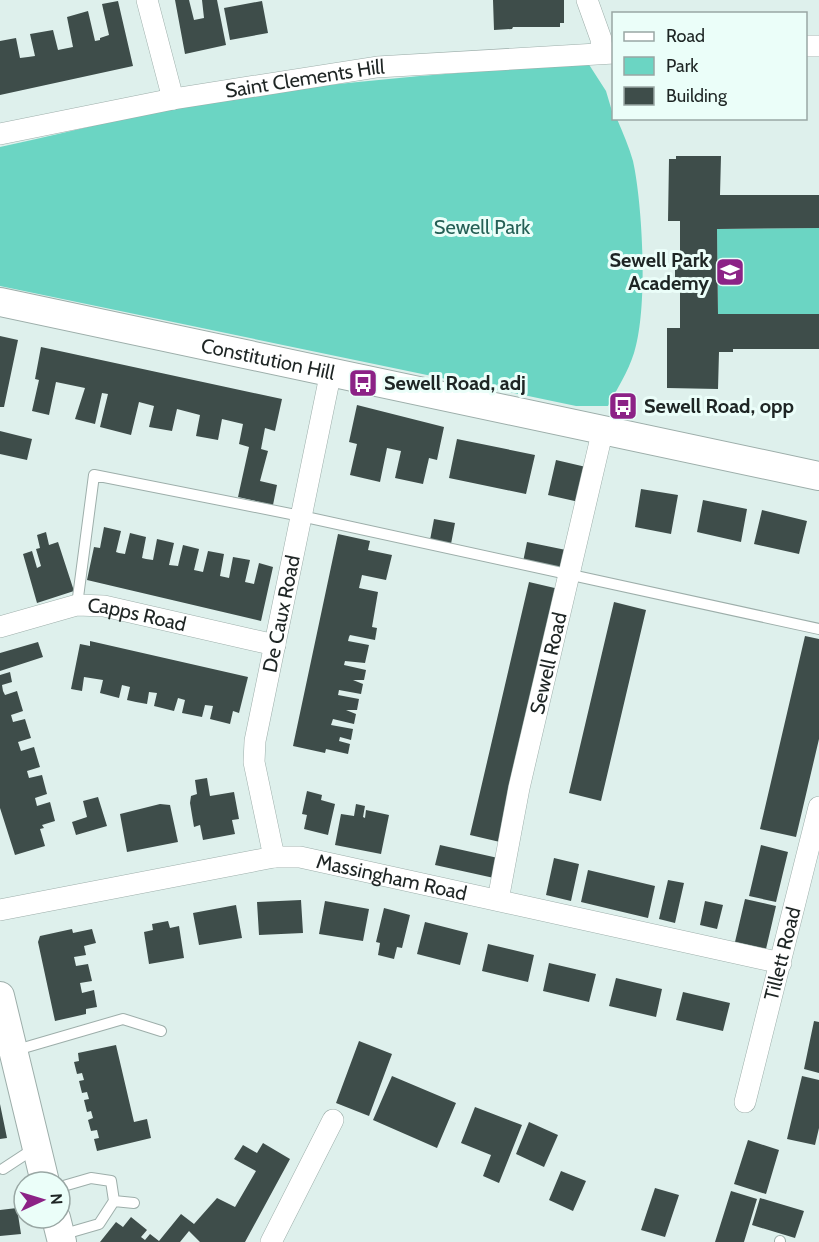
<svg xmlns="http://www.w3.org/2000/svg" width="819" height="1242" font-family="Cabin,sans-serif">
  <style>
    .green { fill: #6bd5c3 }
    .building { fill: #3e4d4a }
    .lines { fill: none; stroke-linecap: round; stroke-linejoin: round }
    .lane-casing { stroke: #9daeaa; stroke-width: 12 }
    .street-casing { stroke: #9daeaa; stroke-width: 22 }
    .secondary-casing { stroke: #9daeaa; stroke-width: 30 }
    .lane { stroke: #fff; stroke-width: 10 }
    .street { stroke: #fff; stroke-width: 21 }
    .secondary { stroke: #fff; stroke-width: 28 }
    .labels { text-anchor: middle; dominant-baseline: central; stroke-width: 6; stroke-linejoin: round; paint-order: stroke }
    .street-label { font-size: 20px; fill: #1e2524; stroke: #ebfef9 }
    .park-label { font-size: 20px; fill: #256056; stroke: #ebfef9 }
    .poi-label { font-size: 20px; font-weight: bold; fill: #1e2524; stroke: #ebfef9; text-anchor: start }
  </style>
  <rect width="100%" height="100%" fill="#def0ec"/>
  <!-- green -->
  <path class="green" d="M588 63 606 91 614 118 617 119C623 133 629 147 633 161 643 207 648 309 634 353 628 372 617 389 608 406H576L0 286V147C87 128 174 105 263 93 371 79 480 71 588 63Z
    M819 228V314H718L717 229Z"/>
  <!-- building -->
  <path class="building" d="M175 0H189L194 20 204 18 202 0H217L226 45 185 54Z
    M493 0H564V23H560V27H513L512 29 494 30Z
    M118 1 133 66 0 95V41L16 38 20 58 28 57 35 56 30 34 53 30 58 50 73 47 67 17 88 11 95 41 100 40V38L109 35 102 4Z
    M262 1 268 33 230 40 224 8Z
    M676 156H721L720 195H819V228L717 229 718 314H819V349H733V352H719L718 389 667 388V328H680V284H675V261H680V221H668L669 159H676Z
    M0 336 18 340 4 407H0Z
    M41 347 282 399 275 431 265 428 261 449 268 451 260 481 277 485 273 505 238 497 249 447 239 444 243 424 222 419 218 440 196 436 200 415 177 409 172 431 149 427 154 406 139 402 131 435 100 427 108 394 102 393 95 424 75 419 85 388 56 382 49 415 32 411 39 380 35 379Z
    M357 405 444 427 437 460 429 458 423 484 395 478 401 451 387 448 380 482 350 475 357 444 349 442Z
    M0 431 32 439 27 460 0 454Z
    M457 439 535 455 526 494 449 478Z
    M556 460 586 467 579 502 548 495Z
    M641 489 678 495 671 534 635 527Z
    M703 500 747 509 741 542 697 532Z
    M762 510 807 521 799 554 754 544Z
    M434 519 455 523 451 544 430 540Z
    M104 527 121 531 116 552 119 553 125 554 130 533 146 537 142 558 146 559 153 560 157 539 174 543 169 565 178 566 183 545 199 549 194 570 203 572 208 551 224 554 220 576 229 578 233 557 250 560 245 582 254 584 259 563 273 567 261 621 87 580 94 547 100 548Z
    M46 532 49 545 58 542 74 591 37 603 23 554 32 551 37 568 41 566 36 549 40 548 37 535Z
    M338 534 370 541 368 550 392 555 386 580 362 575 359 588 378 592 372 627 377 628 375 640 350 635 349 637 348 641 369 645 365 663 345 661 344 665 366 670 364 680H353L363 684 361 694 339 690 338 695 359 699 357 710H346L356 714 354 724 333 719 331 725 353 729 351 740 340 737 339 741 350 744 348 754 326 749 325 753 293 746Z
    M527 542 566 550 561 571 523 562Z
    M529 582 559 589 500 842 470 835Z
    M614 602 646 610 601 801 569 793Z
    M805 636 819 639V739L796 837 760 829Z
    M90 641 248 677 239 713 233 711 230 724 210 719 213 706 205 705 202 717 182 713 185 700 178 698 174 711 154 706 157 693 149 692 147 704 136 702 127 700 130 687 122 685 119 698 100 693 103 680 84 677 82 691 71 689 80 644 90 646Z
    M38 642 43 657 0 671V653Z
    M10 672 12 682 2 685 3 691 5 695 17 691 23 711 11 715 13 722 25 719 31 738 18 742 21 751 34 747 40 767 27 771 29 778 42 775 47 794 35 798 37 806 50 802 55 821 42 825 44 828 40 829 45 846 15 855 0 808V675Z
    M207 778 210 796 234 792 239 819 232 820 235 834 203 840 200 825 194 827 190 803 191 796 197 794 195 780Z
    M307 791 322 795 321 800 335 804 328 835 304 829 307 815 302 814Z
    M98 797 107 826 76 835 72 822 87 817 83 801Z
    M160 804 170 805 178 842 127 852 120 814Z
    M356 804 365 806 363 817 365 818 366 810 389 815 381 854 335 845 341 814 354 816Z
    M440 845 498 858 494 878 435 865Z
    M761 845 788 852 776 902 749 896Z
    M554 858 579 864 571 901 546 895Z
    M588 870 655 886 648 918 581 902Z
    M668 880 684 883 675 923 659 919Z
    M745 899 776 906 766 949 735 942Z
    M301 900 303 933 259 935 257 902Z
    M325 901 369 909 363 941 319 934Z
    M705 901 723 905 717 929 700 925Z
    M236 905 242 938 199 945 193 913Z
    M384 908 410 915 402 948 397 947 394 959 378 955 380 943 376 942Z
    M168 921 170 928 179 926 184 958 149 964 144 932 153 930 152 924Z
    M425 922 468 933 460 965 417 954Z
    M72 929 73 933 92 929 96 943 84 946 86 955 74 957 76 966 88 964 92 981 80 983 82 993 94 990 97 1007 86 1009V1014L55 1021 38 942 40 936Z
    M488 944 534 955 528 982 482 971Z
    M549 963 596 974 589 1002 543 991Z
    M616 978 662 989 656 1017 609 1006Z
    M683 992 730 1003 723 1031 676 1020Z
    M814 1021 819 1022V1073L804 1069Z
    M359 1041 392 1054 369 1116 336 1103Z
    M116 1045 134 1122 147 1119 151 1138 97 1151 94 1139 99 1138 97 1130 91 1131 88 1120 93 1118 91 1111 87 1112 84 1100 89 1099 87 1092 82 1093 79 1081 84 1080 82 1073 77 1074 74 1062 79 1061 78 1053Z
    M392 1076 456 1103 437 1148 373 1120Z
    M802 1076 819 1080V1128L815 1145 787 1139Z
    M0 1104 7 1138 0 1139Z
    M475 1107 522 1125 499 1183 483 1176 491 1155 461 1143Z
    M529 1122 558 1135 544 1167 516 1154Z
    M748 1140 779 1150 766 1194 734 1184Z
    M263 1143 290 1159 245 1242H200L189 1231 180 1242H100L116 1222 123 1227 131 1217 147 1230 141 1237 145 1240 150 1234 159 1241 181 1214 194 1224 217 1198 235 1207 256 1171 234 1159 243 1145 257 1153Z
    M561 1171 586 1181 573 1211 549 1200Z
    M655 1188 679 1195 665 1237 641 1230Z
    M731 1191 757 1199 744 1242H715Z
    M760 1198 804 1211 795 1238 752 1225Z
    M17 1208 21 1234 0 1236V1210Z"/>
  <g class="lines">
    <!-- lane casing -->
    <g class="lane-casing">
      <path id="lane" d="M77 605 94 475 301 516 819 629
        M13 1051 123 1019 161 1031
        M3 1169 35 1148
        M60 1187 91 1178 111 1181 114 1201 99 1224 61 1235
        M114 1201 134 1203
        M780 1242V1241"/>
    </g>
    <!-- street casing -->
    <g class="street-casing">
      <g id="street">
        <path d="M147 0 173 99"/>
        <path d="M587 0 601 39 602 53"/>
        <path d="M806 46H819"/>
        <path id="s1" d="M0 134 173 99 377 67 614 53"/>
        <path id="s2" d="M0 627 77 605 104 606 275 645"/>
        <path id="s3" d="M274 857 254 762 255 741 331 371"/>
        <path id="s4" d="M498 900 519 788 603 429"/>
        <path id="s5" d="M0 910 274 857H300L781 963"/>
        <path id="s6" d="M745 1102 819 807"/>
        <path d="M271 1242 333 1120"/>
      </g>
    </g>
    <!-- secondary casing -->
    <g class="secondary-casing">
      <g id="secondary">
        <path id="s7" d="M0 302 819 476"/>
        <path d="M0 996 45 1182"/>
        <path d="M56 1218 62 1242"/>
      </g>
    </g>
    <!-- lane -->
    <use href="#lane" class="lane"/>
    <!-- street -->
    <use href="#street" class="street"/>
    <!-- secondary -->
    <use href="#secondary" class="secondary"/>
  </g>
  <!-- icons -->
  <defs>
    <g id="school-square" transform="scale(1.5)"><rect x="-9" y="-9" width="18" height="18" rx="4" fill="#8c2286" stroke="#ebfef9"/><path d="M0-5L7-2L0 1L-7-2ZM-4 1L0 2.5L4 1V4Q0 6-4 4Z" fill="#fff"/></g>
    <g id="bus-square" transform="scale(1.5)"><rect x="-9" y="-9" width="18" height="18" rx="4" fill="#8c2286" stroke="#ebfef9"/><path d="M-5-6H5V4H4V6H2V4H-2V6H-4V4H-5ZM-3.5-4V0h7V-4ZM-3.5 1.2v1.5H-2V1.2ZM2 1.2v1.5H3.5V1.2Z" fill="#fff"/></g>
  </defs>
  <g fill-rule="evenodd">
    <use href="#school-square" x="730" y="272"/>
    <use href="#bus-square" x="363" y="383"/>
    <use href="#bus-square" x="623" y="406"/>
  </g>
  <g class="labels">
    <!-- street labels -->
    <g class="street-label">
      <text stroke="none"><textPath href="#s1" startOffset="310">Saint Clements Hill</textPath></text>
      <text stroke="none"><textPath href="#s7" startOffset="274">Constitution Hill</textPath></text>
      <text stroke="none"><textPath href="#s3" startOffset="248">De Caux Road</textPath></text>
      <text stroke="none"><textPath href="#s2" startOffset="141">Capps Road</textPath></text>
      <text stroke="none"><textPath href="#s4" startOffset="242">Sewell Road</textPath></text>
      <text stroke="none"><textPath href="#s5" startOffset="399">Massingham Road</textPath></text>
      <text stroke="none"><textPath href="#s6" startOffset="153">Tillett Road</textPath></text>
    </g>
    <!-- park labels -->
    <g class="park-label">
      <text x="482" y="227">Sewell Park</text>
    </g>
    <!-- poi labels -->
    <g class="poi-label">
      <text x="709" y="260" text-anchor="end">Sewell Park<tspan x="709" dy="23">Academy</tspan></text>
      <text x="384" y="383">Sewell Road, adj</text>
      <text x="644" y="406">Sewell Road, opp</text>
    </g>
  </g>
  <!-- legend -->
  <rect x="612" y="12" width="195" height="108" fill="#ebfef9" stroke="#99a7a4" stroke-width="1.5"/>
  <rect x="624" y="32" width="30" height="9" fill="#ffffff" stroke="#99a7a4" stroke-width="1.5"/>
  <text x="666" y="42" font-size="18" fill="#1e2524">Road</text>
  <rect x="624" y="57" width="30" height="18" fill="#6bd5c3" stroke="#99a7a4" stroke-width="1.5"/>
  <text x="666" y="72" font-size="18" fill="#1e2524">Park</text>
  <rect x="624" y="87" width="30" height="18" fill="#3e4d4a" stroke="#99a7a4" stroke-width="1.5"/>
  <text x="666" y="102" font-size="18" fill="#1e2524">Building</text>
  <!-- north arrow -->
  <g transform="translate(42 1200) rotate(86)"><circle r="28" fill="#ebfef9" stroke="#99a7a4" stroke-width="1.5"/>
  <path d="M0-4.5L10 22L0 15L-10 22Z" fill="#8c2286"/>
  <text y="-9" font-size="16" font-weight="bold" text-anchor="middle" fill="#1e2524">N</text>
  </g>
</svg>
